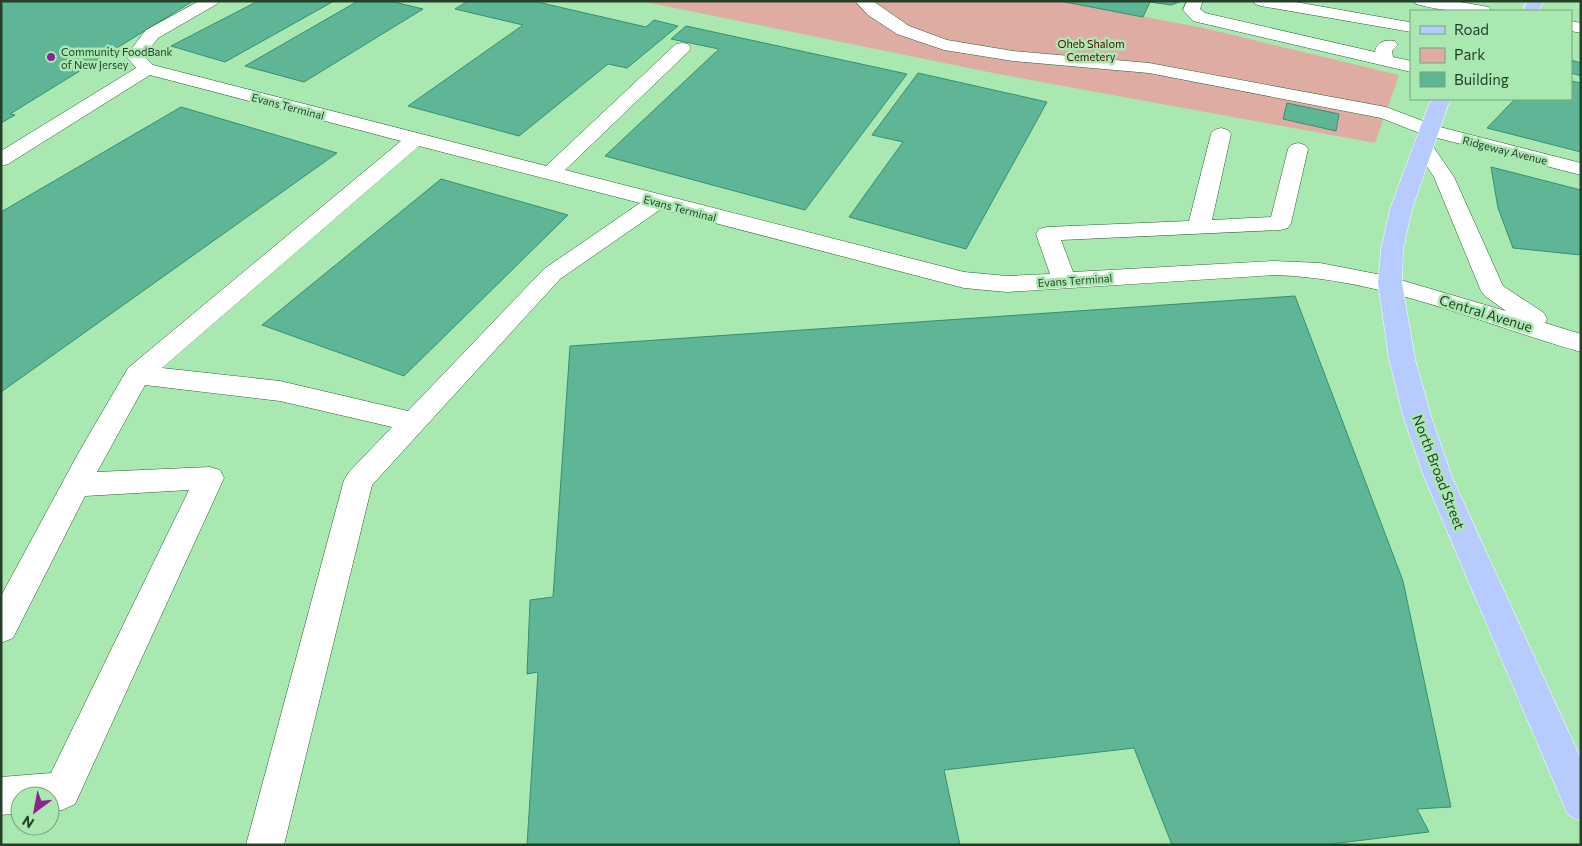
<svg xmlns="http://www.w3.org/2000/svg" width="1582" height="846" font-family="Commissioner,sans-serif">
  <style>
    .green { fill: #dfaca4 }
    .building { fill: #5fb696; stroke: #368f71 }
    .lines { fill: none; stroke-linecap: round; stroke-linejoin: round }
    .minor-casing { stroke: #266032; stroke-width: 1 }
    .major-casing { stroke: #fff; stroke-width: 1 }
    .minor { fill: #fff; fill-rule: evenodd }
    .major { fill: #b8cbfe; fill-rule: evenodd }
    .poi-dot { fill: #8b258c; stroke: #aae8b2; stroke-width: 2 }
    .labels { text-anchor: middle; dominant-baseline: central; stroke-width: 5; stroke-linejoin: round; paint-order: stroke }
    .far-park-label { font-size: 11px; fill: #590204; stroke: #aae8b2 }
    .far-poi-label { font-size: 11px; fill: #263f29; stroke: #aae8b2; text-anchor: start }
    .far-street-label { font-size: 11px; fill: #263f29; stroke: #aae8b2 }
    .street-label { font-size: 14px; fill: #263f29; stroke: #aae8b2 }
  </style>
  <rect width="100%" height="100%" fill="#aae8b2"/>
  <!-- green -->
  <path class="green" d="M641 1H1060L1204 28 1399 75 1375 143 993 73Z"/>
  <!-- building -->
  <path class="building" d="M1 1H193L10 114 15 115 1 123Z
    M258 1H334L225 62 171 46Z
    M358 1H390L423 9 304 82 245 66Z
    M468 1H533L646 27 654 20 678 26 627 68 608 64 519 136 408 106 523 25 455 9Z
    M1060 1H1182L1171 5 1150 2 1143 17Z
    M686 26 907 74 805 210 605 156 719 49 671 39Z
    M1571 60 1581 63V76L1571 73Z
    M918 73 1047 102 966 249 849 217 903 142 872 135Z
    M1571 81 1581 83V152L1487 128 1515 99H1571Z
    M1287 103 1339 114 1336 131 1283 119Z
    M181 107 337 153 1 392V212Z
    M1491 167 1581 190V255L1513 248 1498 208Z
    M441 179 568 215 404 376 262 325Z
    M1295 296 1403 581 1451 807 1417 809 1429 832 1323 845H1172L1134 748 944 770 960 845H527L538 672 527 674 530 600 553 597 570 346Z"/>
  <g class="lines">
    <!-- minor casing -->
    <g class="minor-casing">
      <path id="minor" d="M199 1H219L217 4 158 38 144 56 153 65 546 166 676 44 682 43 688 44 691 48 688 52 565 170 964 272 1007 276 1050 274 1036 234 1039 229 1047 227 1189 221 1211 134 1214 130 1221 128 1228 130 1231 134 1212 220 1271 217 1288 149 1291 145 1298 143 1305 145 1308 149 1291 223 1288 228 1280 230 1061 240 1073 272 1274 261 1320 263 1387 276 1506 311 1485 296 1481 291 1434 177 1413 146 1416 142 1423 140 1430 142 1454 177 1503 286 1544 313 1547 319 1545 323 1581 334V352C1479 323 1381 278 1274 275L1007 292 964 288 661 209 560 279 372 485 284 845H246L344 480 349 472 392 427 280 401 145 385 97 472 210 467 220 470 224 478 75 804 62 810 50 811V796H20V813L1 815V777L51 773 189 490 85 496 13 638 1 643V596L79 452 128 368 401 141 150 75 8 164 1 166V151L136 68 126 56 146 30ZM419 146 640 203 544 269 408 411 280 381 162 368Z
        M855 1H873L909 26 947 40 1013 51 1149 63 1386 107 1436 126 1581 163V175L1422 134 1381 118 1149 73 1013 61 944 50 897 34 868 15Z
        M1187 1H1203L1200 9 1205 13 1375 52C1376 42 1386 39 1395 41L1398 45 1392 51 1393 57 1411 61V72L1193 21 1183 10Z
        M1253 1H1290L1409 22H1411V32L1261 6 1255 4Z
        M1414 1H1454L1489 7 1491 11C1466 13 1441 11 1416 4Z
        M1571 21 1581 23V33L1571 31Z"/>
    </g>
    <!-- major casing -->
    <g class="major-casing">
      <path id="major" d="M1527 1H1543L1539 11H1523Z
        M1433 99H1452L1448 105 1412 209 1403 250 1402 283 1415 359 1431 416 1452 477 1581 759V821L1568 815 1424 477 1403 416 1389 359 1378 283 1381 250 1390 209 1429 104Z"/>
    </g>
    <!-- minor -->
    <use href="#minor" class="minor"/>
    <!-- major -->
    <use href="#major" class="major"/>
  </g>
  <!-- markers -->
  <circle class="poi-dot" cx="51" cy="57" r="5"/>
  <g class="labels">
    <!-- far-park labels -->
    <g class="far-park-label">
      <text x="1091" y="43">Oheb Shalom<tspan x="1091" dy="13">Cemetery</tspan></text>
    </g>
    <!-- far-poi labels -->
    <g class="far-poi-label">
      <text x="61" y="51">Community FoodBank<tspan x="61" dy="13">of New Jersey</tspan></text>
    </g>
    <!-- far-street labels -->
    <g class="far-street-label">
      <text transform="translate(288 106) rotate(15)">Evans Terminal</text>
      <text transform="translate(1505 150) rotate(14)">Ridgeway Avenue</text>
      <text transform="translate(680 208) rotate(15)">Evans Terminal</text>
      <text transform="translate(1075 280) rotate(-4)">Evans Terminal</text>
    </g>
    <!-- street labels -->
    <g class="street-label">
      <text transform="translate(1486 313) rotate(17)">Central Avenue</text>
      <text transform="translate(1439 472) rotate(69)">North Broad Street</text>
    </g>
  </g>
  <!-- border -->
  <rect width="1582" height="846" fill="none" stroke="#263f29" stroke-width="5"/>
  <!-- legend -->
  <rect x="1410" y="10" width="162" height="90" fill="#aae8b2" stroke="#75a47b"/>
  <rect x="1420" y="26" width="25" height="8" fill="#b8cbfe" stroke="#75a47b"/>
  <text x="1454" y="35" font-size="15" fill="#263f29">Road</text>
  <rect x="1420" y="48" width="25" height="15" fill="#dfaca4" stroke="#75a47b"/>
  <text x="1454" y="60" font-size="15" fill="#263f29">Park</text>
  <rect x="1420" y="72" width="25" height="15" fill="#5fb696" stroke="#75a47b"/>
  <text x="1454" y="85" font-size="15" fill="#263f29">Building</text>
  <!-- north arrow -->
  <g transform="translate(35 811) rotate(212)"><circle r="24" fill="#aae8b2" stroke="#75a47b"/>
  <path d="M0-4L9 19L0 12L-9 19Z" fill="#8b258c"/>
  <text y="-8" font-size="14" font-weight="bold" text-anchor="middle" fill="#263f29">N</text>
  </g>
</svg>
